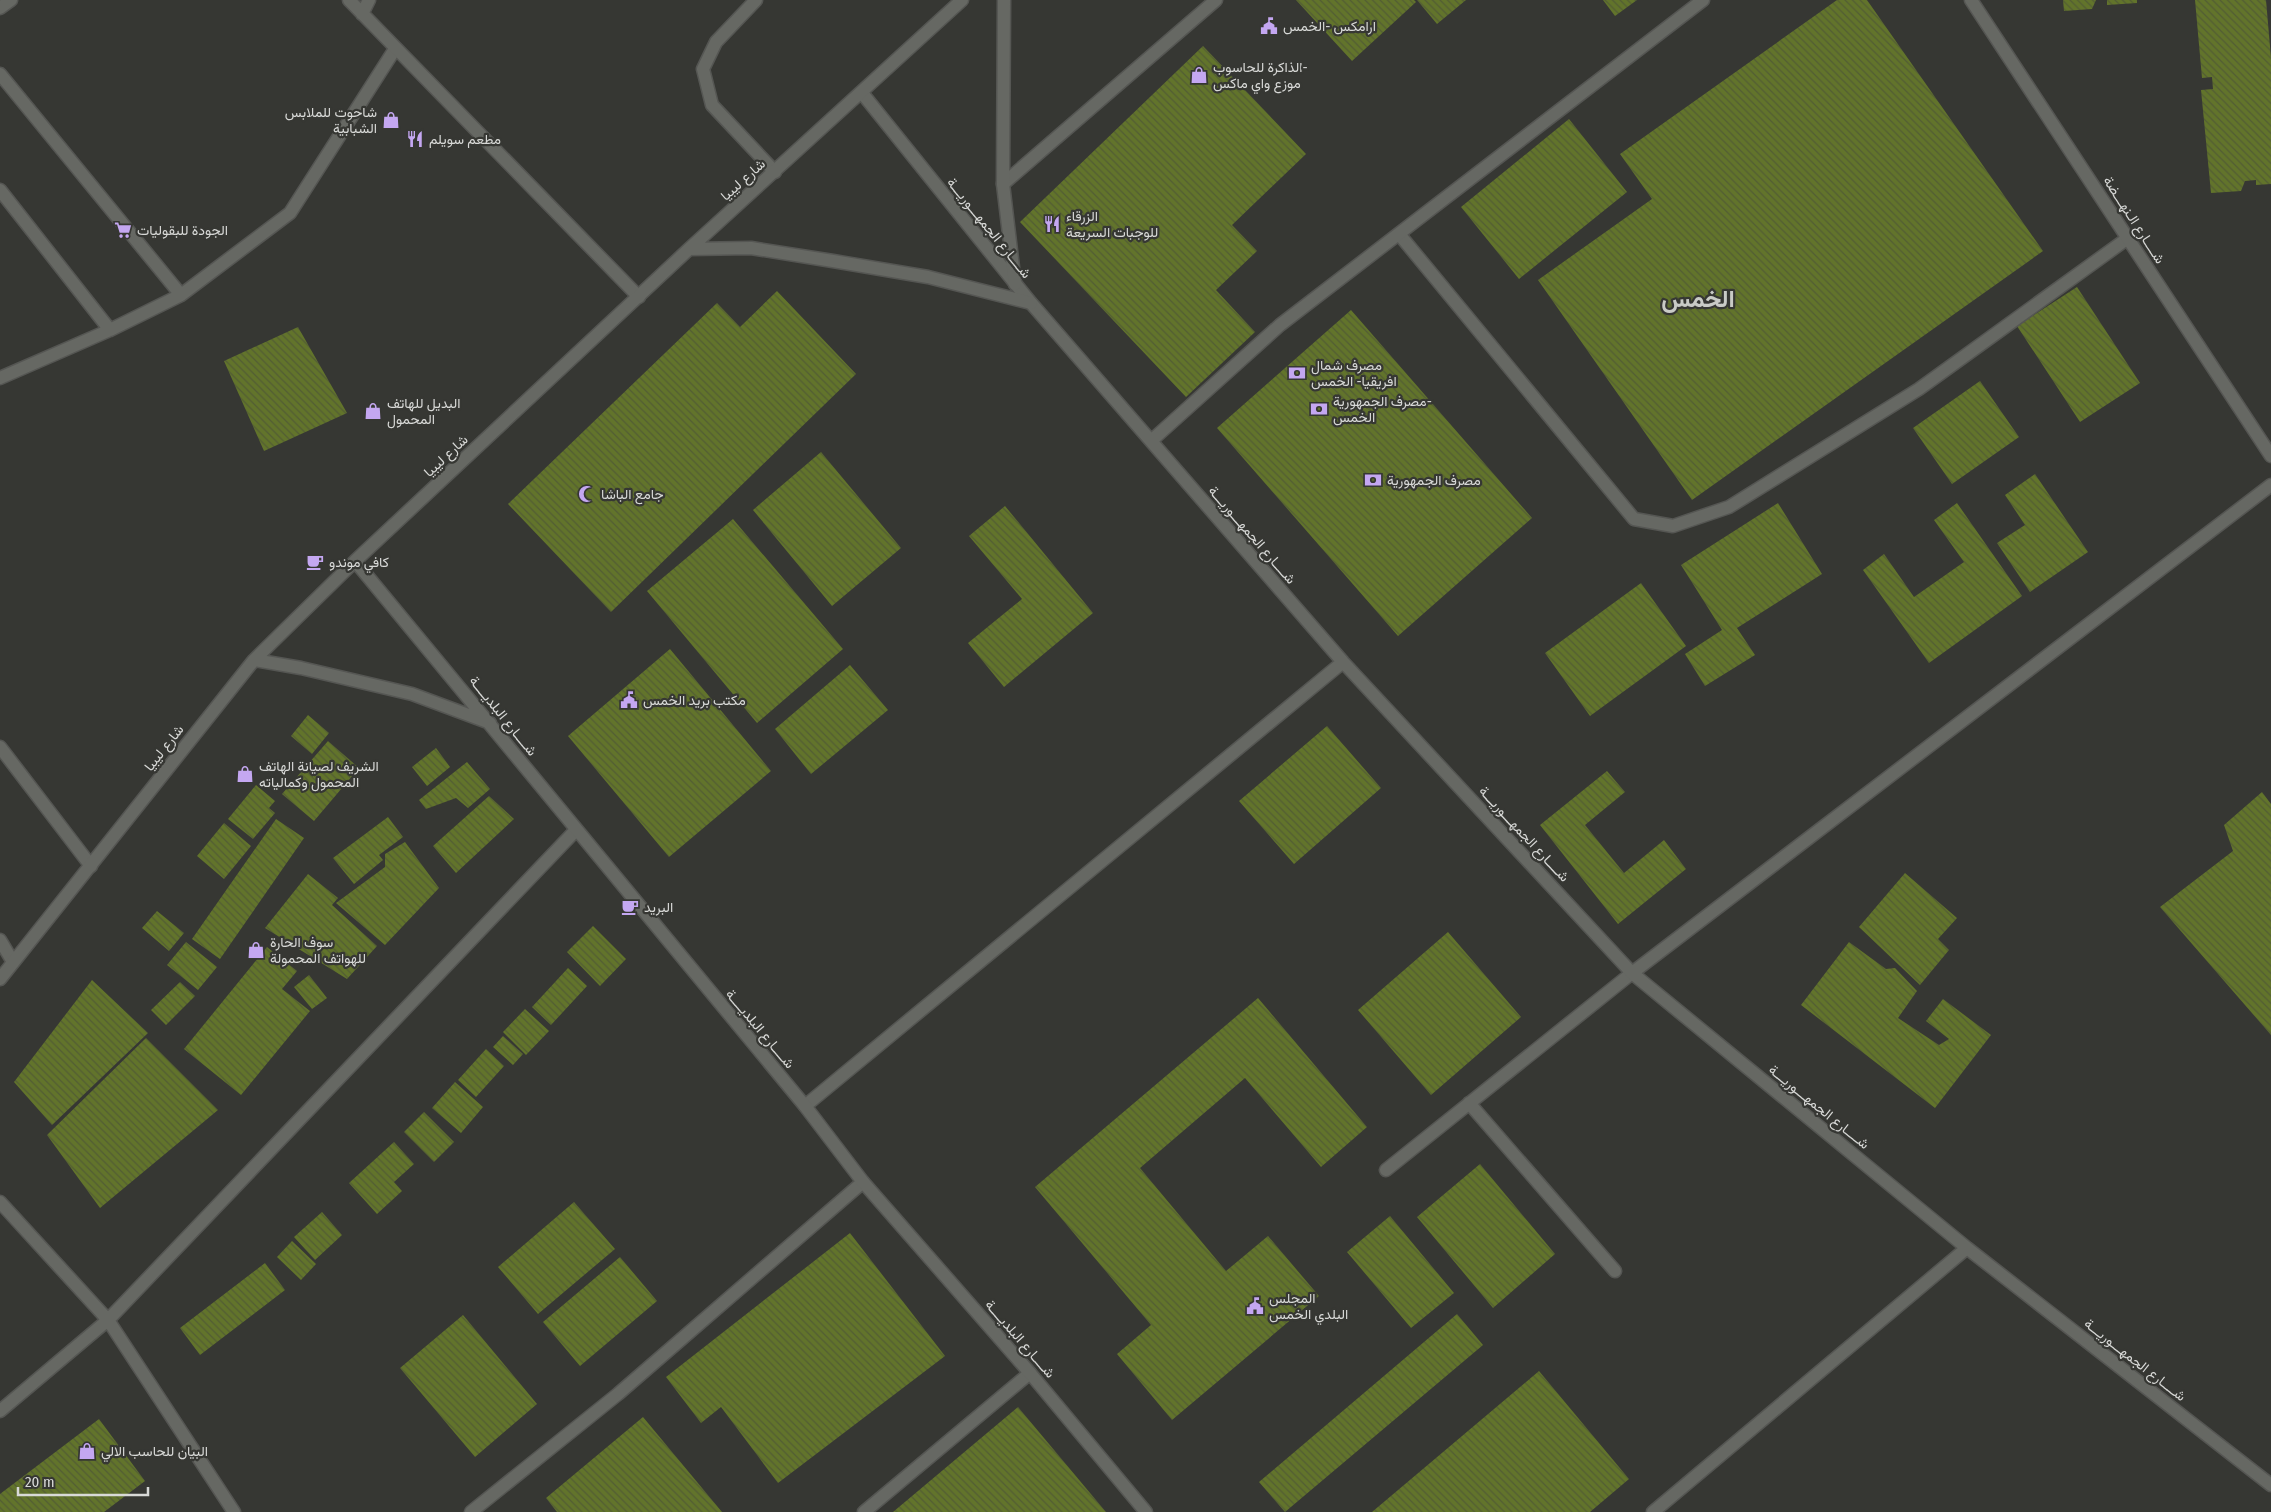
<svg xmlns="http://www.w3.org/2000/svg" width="2271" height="1512" font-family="'Fira Sans Condensed',Vazirmatn,sans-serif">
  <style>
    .building { fill: url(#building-back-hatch) }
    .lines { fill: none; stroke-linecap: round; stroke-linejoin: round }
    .lane-casing { stroke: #555653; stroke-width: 15 }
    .street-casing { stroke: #555653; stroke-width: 15 }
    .secondary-casing { stroke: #555653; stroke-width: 15 }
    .lane { stroke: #666863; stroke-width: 12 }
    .street { stroke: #666863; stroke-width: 12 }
    .secondary { stroke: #666863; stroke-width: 12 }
    .labels { text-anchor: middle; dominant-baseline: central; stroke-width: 4.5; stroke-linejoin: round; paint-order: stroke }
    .poi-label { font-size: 14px; fill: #d8d9d7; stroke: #363733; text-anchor: start }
    .street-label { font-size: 14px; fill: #d8d9d7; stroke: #363733 }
    .town-label { font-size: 24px; font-weight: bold; fill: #c9cbc6; stroke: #363733 }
  </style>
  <defs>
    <pattern id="building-back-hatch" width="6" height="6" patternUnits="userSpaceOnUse" patternTransform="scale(1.25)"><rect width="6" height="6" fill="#62742b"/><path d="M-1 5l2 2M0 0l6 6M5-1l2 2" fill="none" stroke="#535d34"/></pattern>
  </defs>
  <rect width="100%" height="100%" fill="#363733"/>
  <!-- building -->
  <path class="building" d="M1296 0H1414L1416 2 1352 61Z
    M1417 0H1466L1437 24Z
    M1603 0H1637L1615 16Z
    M1837 0H1867L2043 251 1692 500 1538 280 1652 199 1620 154Z
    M2063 0H2096L2092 9 2064 11Z
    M2107 0H2137V3L2107 5Z
    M2195 0H2266L2271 58V184L2256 185V180L2245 181 2241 191 2211 193 2201 90 2213 89 2212 77 2202 78Z
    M1203 46 1306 154 1232 225 1257 251 1216 290 1255 332 1186 397 1020 222Z
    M1569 119 1627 192 1519 279 1461 207Z
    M2077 287 2140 383 2080 422 2017 326Z
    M777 291 856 374 611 612 508 504 717 303 740 327Z
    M1351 310 1532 518 1398 636 1217 428Z
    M298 327 347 413 264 451 224 361Z
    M1980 381 2019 437 1952 484 1913 428Z
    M821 452 901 548 832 606 753 510Z
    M2035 474 2088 552 2030 592 1997 543 2025 525 2005 495Z
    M1778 503 1822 574 1737 628 1755 655 1705 686 1685 654 1722 630 1681 565Z
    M1957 503 2022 596 1929 663 1863 570 1884 554 1914 597 1964 562 1934 520Z
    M1005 506 1093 613 1004 687 968 643 1022 599 969 536Z
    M733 519 843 649 757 723 647 591Z
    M1641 583 1686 646 1590 716 1545 653Z
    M670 649 771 771 669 857 568 736Z
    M850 665 888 710 811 774 775 729Z
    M308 715 329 733 312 754 291 736Z
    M1327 726 1381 788 1294 864 1239 801Z
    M328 741 359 768 314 821 282 794Z
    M436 748 450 767 427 786 412 767Z
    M467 762 490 789 468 808 456 798 426 809 419 800Z
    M1607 771 1625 792 1585 825 1624 873 1664 840 1686 869 1618 924 1540 825Z
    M256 785 275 801 269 808 275 813 253 839 228 819Z
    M2262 792 2271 804V1035L2160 907 2233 851 2224 825Z
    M489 796 514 819 456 873 433 846Z
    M388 817 403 837 379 855 383 860 354 884 333 858Z
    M276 819 304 838 220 959 192 939Z
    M224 823 251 846 224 879 197 856Z
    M405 842 439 888 385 945 336 903 385 867V854Z
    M1905 873 1957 918 1938 939 1949 950 1920 985 1859 927Z
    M308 874 338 898 332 905 377 946 347 979 265 928Z
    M157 911 184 933 169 951 142 928Z
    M593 926 626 959 600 986 567 952Z
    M1448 932 1521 1017 1431 1095 1358 1010Z
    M186 942 217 967 198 990 167 965Z
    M1849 942 1886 969 1895 968 1917 991 1898 1018 1939 1045 1949 1039 1926 1021 1943 999 1991 1035 1935 1108 1801 1005Z
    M267 947 297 971 282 989 310 1011 241 1095 184 1049Z
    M568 968 587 986 551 1025 532 1007Z
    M309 975 327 998 312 1009 294 987Z
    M92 980 148 1033 52 1125 14 1082Z
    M180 982 195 996 166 1025 151 1010Z
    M1258 998 1367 1127 1321 1167 1245 1078 1140 1168 1226 1271 1268 1236 1319 1296 1172 1420 1117 1354 1151 1325 1035 1187Z
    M525 1009 549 1031 526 1055 503 1032Z
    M503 1036 523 1054 513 1065 493 1047Z
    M146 1038 218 1110 100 1208 47 1135Z
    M486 1049 504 1066 476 1097 458 1080Z
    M455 1082 483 1107 461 1133 432 1108Z
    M424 1112 454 1142 434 1162 404 1132Z
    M394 1142 414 1164 394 1182 402 1191 377 1214 349 1183Z
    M1480 1164 1555 1254 1493 1308 1417 1217Z
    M574 1202 615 1249 538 1314 498 1267Z
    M322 1212 342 1235 315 1260 294 1237Z
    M1390 1216 1454 1293 1411 1328 1347 1252Z
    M850 1233 945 1356 778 1483 721 1407 701 1423 666 1377Z
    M292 1241 316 1264 301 1280 277 1257Z
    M620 1257 657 1301 580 1366 543 1322Z
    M265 1263 285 1290 200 1355 180 1328Z
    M1457 1314 1483 1345 1285 1512 1259 1482Z
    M463 1315 537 1404 475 1457 400 1368Z
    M1539 1371 1629 1479 1590 1512H1372Z
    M1018 1407 1106 1512H893Z
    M643 1417 722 1512H557L546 1498Z
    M99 1419 145 1481 104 1512H0V1494Z"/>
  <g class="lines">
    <!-- lane casing -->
    <g class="lane-casing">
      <path id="lane" d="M756 0 716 42 703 69 712 105 775 172
        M0 8 11 0
        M0 74 181 295
        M0 190 110 330
        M1399 234 1634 519 1673 526 1729 507 1919 389 2128 238
        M0 378 110 330 181 295 290 213 395 49
        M1469 1103 1615 1271
        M1386 1170 1632 973"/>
    </g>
    <!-- street casing -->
    <g class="street-casing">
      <path id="street" d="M349 0 639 297
        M362 14 369 0
        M862 93 1031 303 1343 662 1632 973 1967 1248 2271 1485
        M1003 184 1216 0
        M1151 441 1280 325 1703 0
        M0 747 91 866
        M0 940 13 962
        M1632 973 2271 485
        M805 1106 1343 662
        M0 1202 108 1320 234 1512
        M0 1411 108 1320 576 830
        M471 1512 618 1394 863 1182
        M864 1512 1030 1373
        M1653 1512 1967 1248"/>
    </g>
    <!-- secondary casing -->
    <g class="secondary-casing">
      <path id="secondary" d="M1004 0 1003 184 1015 284
        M1971 0 2271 456
        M689 249 751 248 833 261 928 277 1031 303
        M355 561 805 1106 863 1182 1030 1373 1146 1512
        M254 660 301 668 412 694 490 723
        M0 979 254 660 355 561 689 249 962 0"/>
    </g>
    <!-- lane -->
    <use href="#lane" class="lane"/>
    <!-- street -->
    <use href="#street" class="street"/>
    <!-- secondary -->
    <use href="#secondary" class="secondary"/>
  </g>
  <!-- icons -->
  <defs>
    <g id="civic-bare" transform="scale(1.35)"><path d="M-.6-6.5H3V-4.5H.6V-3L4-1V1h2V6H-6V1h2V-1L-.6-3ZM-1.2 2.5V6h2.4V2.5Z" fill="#c4a7f1" stroke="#363733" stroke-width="2.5" paint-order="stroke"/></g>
    <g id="shop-bare" transform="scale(1.35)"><path d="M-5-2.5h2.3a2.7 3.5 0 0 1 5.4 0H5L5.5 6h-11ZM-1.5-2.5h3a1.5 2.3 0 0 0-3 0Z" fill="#c4a7f1" stroke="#363733" stroke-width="2.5" paint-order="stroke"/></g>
    <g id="restaurant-bare" transform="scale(1.35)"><path d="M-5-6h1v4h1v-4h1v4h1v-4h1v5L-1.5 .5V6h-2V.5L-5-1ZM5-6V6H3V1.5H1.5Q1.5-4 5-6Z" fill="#c4a7f1" stroke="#363733" stroke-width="2.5" paint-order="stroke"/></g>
    <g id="supermarket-bare" transform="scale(1.35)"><path d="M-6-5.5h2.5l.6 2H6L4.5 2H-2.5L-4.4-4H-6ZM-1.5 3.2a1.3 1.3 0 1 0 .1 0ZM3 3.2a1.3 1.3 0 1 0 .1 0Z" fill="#c4a7f1" stroke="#363733" stroke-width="2.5" paint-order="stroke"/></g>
    <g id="bank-bare" transform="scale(1.35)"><path d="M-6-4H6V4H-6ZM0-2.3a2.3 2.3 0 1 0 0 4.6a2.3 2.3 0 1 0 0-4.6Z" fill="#c4a7f1" stroke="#363733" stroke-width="2.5" paint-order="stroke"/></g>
    <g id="mosque-bare" transform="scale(1.35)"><path d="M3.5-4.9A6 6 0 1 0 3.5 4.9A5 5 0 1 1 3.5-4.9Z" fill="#c4a7f1" stroke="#363733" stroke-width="2.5" paint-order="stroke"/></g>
    <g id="cafe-bare" transform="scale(1.35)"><path d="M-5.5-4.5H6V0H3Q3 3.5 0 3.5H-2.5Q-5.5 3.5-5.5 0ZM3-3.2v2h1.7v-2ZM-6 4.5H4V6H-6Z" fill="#c4a7f1" stroke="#363733" stroke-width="2.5" paint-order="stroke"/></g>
  </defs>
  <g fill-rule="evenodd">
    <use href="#civic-bare" x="1269" y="26"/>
    <use href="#shop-bare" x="1199" y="75"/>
    <use href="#shop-bare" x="391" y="120"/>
    <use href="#restaurant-bare" x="415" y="139"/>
    <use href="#restaurant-bare" x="1052" y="224"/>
    <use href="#supermarket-bare" x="123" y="230"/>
    <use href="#bank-bare" x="1297" y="373"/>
    <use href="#bank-bare" x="1319" y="409"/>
    <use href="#shop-bare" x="373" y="411"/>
    <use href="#bank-bare" x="1373" y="480"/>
    <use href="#mosque-bare" x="587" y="494"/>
    <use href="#cafe-bare" x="315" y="562"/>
    <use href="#civic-bare" x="629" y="700"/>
    <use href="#shop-bare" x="245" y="774"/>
    <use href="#cafe-bare" x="630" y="907"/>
    <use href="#shop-bare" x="256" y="950"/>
    <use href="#civic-bare" x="1255" y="1306"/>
    <use href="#shop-bare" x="87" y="1451"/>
  </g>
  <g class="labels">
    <!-- poi labels -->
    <g class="poi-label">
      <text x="1283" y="26">ارامكس -الخمس</text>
      <text x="1213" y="67">الذاكرة للحاسوب-<tspan x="1213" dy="16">موزع واي ماكس</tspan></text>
      <text x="377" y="112" text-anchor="end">شاحوت للملابس<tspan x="377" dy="16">الشبابية</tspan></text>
      <text x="429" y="139">مطعم سويلم</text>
      <text x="1066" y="216">الزرقاء<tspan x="1066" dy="16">للوجبات السريعة</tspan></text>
      <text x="137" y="230">الجودة للبقوليات</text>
      <text x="1311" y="365">مصرف شمال<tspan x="1311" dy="16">افريقيا- الخمس</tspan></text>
      <text x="1333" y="401">مصرف الجمهورية-<tspan x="1333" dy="16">الخمس</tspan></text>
      <text x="387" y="403">البديل للهاتف<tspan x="387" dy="16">المحمول</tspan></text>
      <text x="1387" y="480">مصرف الجمهورية</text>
      <text x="601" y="494">جامع الباشا</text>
      <text x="329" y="562">كافي موندو</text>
      <text x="643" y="700">مكتب بريد الخمس</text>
      <text x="259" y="766">الشريف لصيانة الهاتف<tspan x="259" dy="16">المحمول وكمالياته</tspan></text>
      <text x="644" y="907">البريد</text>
      <text x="270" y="942">سوف الحارة<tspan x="270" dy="16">للهواتف المحمولة</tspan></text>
      <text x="1269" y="1298">المجلس<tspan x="1269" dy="16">البلدي الخمس</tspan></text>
      <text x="101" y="1451">البيان للحاسب الالي</text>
    </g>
    <!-- street labels -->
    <g class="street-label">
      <text transform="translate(743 180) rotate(-42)">شارع ليبيا</text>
      <text transform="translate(2134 220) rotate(57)">شــــارع الـنهـــضة</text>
      <text transform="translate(989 228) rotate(51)">شــــارع الجمهـــوريـــة</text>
      <text transform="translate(446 456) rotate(-43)">شارع ليبيا</text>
      <text transform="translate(1252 535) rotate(49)">شــــارع الجمهـــوريـــة</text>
      <text transform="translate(503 716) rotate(51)">شــــارع البلديــــة</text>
      <text transform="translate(164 748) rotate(-52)">شارع ليبيا</text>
      <text transform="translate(1524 834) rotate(47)">شــــارع الجمهـــوريـــة</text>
      <text transform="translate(760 1029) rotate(50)">شــــارع البلديــــة</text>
      <text transform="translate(1819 1107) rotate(39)">شــــارع الجمهـــوريـــة</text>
      <text transform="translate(1020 1339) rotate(49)">شــــارع البلديــــة</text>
      <text transform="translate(2135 1360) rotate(38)">شــــارع الجمهـــوريـــة</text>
    </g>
    <!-- town labels -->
    <g class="town-label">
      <text x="1698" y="299">الخمس</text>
    </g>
  </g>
  <!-- scale -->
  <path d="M18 1487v8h130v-8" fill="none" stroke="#d8d9d7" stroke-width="2.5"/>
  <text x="25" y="1487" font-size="15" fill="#d8d9d7" stroke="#363733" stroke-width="4" paint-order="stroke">20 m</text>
</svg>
